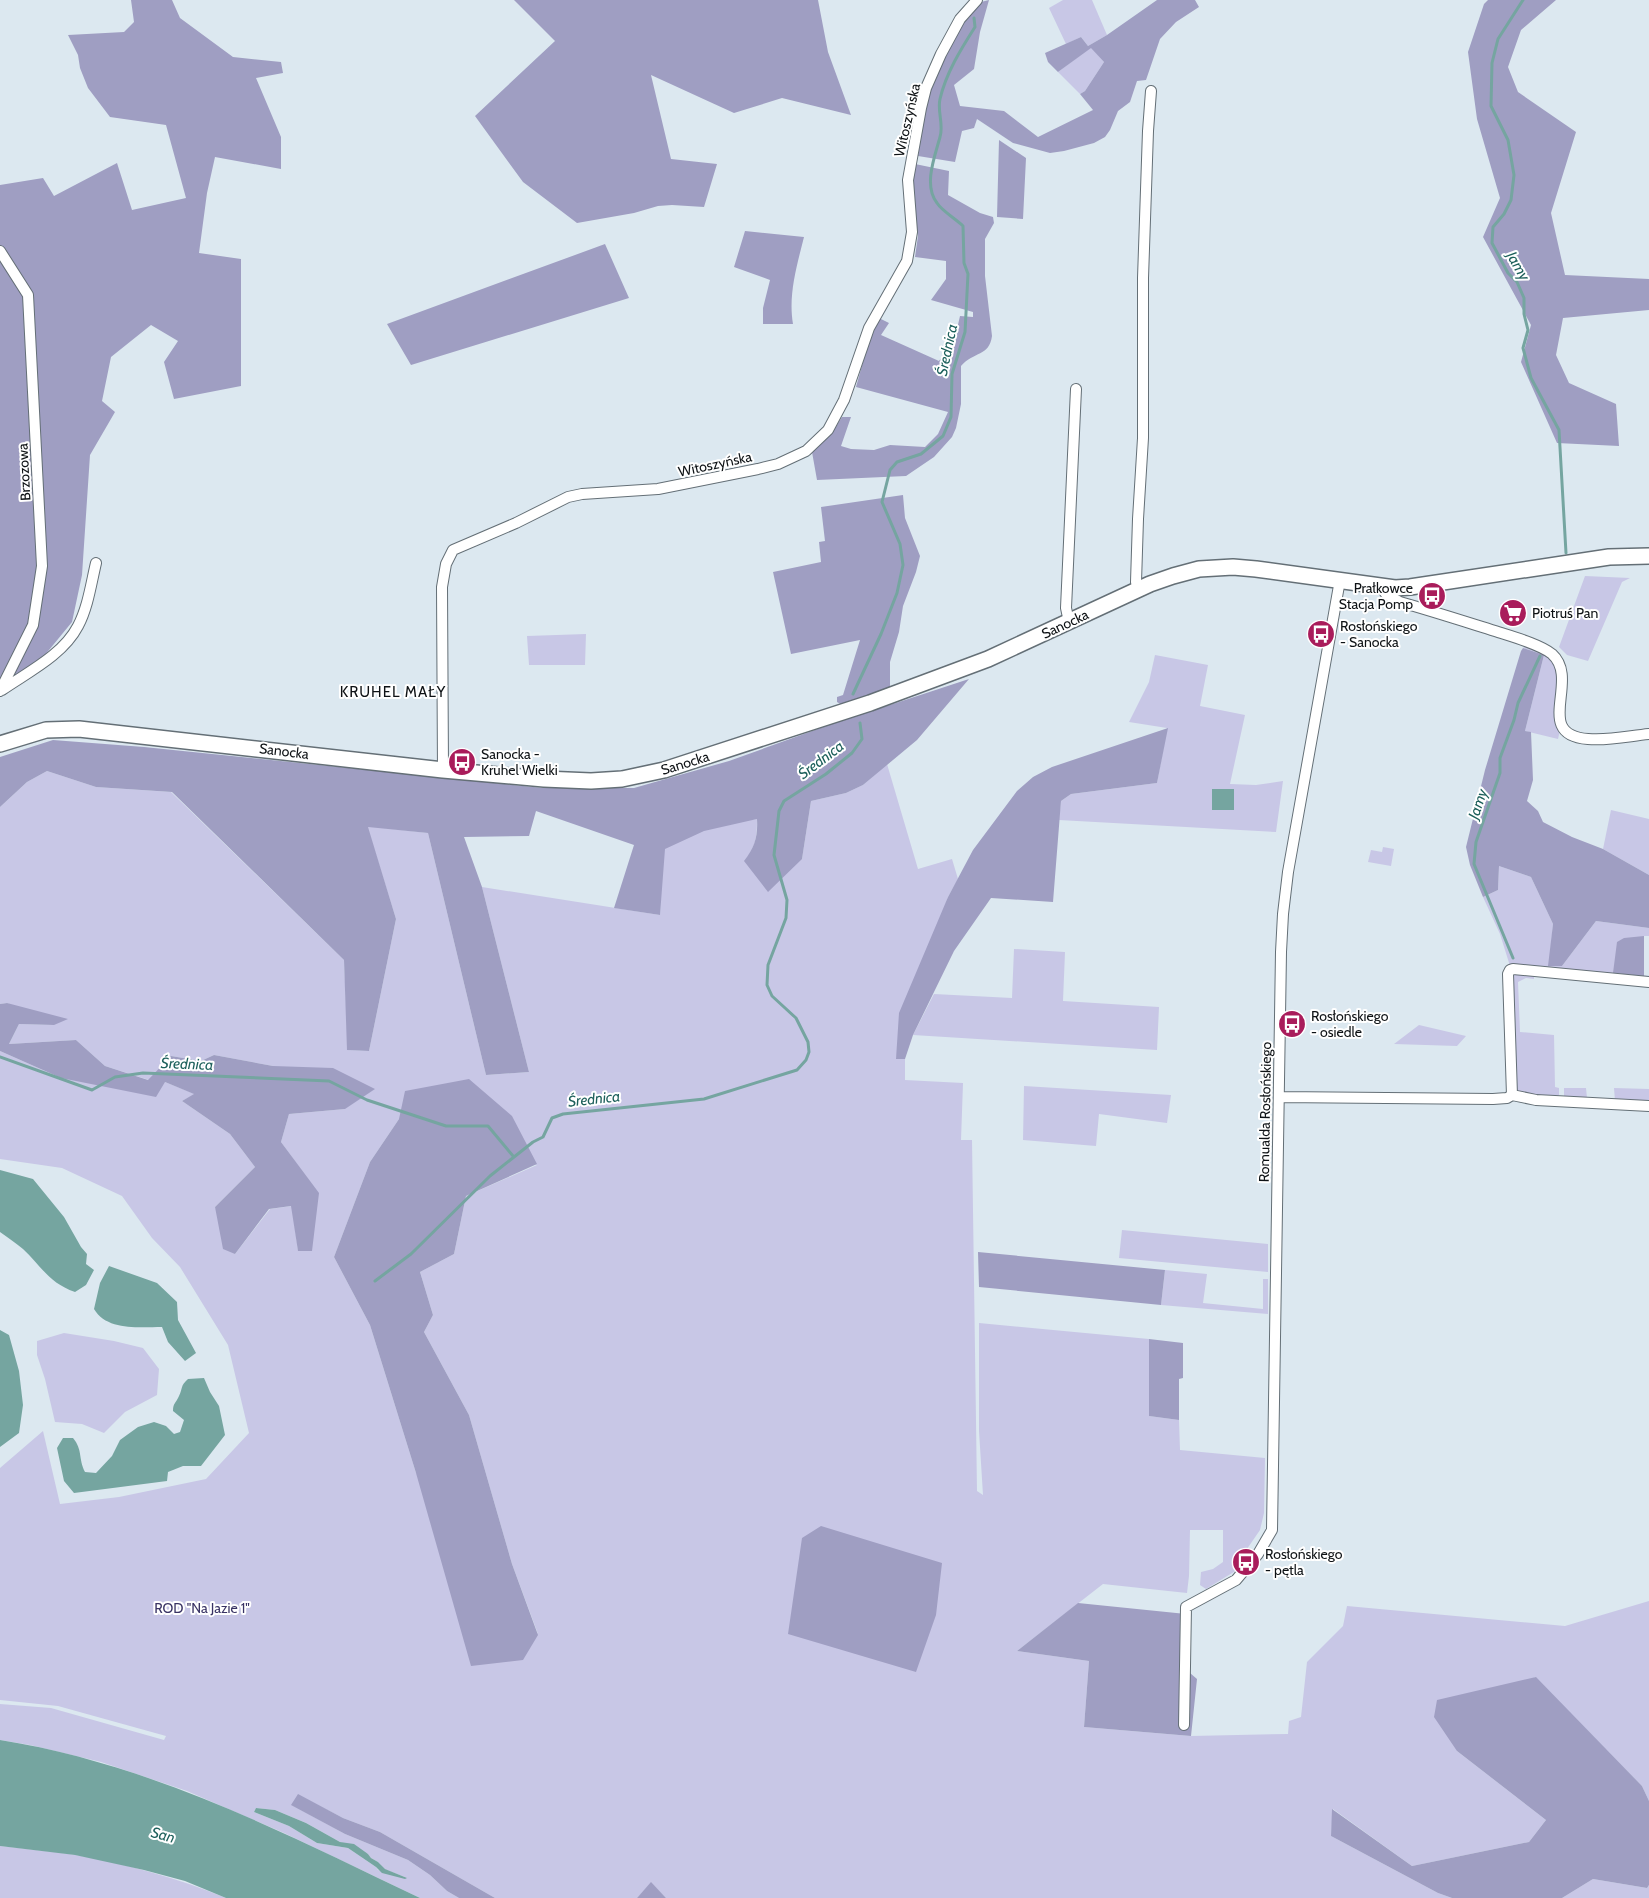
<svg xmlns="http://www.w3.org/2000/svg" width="1649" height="1898" font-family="Cabin,sans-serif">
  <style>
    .green { fill: #c8c7e6; fill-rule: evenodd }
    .forest { fill: #9f9ec2 }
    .water { fill: #75a5a0 }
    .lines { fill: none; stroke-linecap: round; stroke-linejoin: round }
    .stream { stroke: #75a5a0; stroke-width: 3 }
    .minor-casing { stroke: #646f76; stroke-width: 12 }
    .primary-casing { stroke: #646f76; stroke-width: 18 }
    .minor { stroke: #fff; stroke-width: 10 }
    .primary { stroke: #fff; stroke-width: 15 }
    .labels { text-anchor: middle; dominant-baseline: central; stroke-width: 4; stroke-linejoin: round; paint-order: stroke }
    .street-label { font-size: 14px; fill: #0e1215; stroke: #fff }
    .poi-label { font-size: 14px; fill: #0e1215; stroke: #fff; text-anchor: start }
    .park-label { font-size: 14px; fill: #393364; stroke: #fff }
    .water-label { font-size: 15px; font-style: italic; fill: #1d605b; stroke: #fff }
    .neighbourhood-label { font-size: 15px; letter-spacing: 1px; fill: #0e1215; stroke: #fff }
  </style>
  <rect width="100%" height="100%" fill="#dce8f0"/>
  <!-- green -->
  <path class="green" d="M1063 0H1092L1107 35 1088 46 1081 37 1066 44 1049 8Z
    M1091 47 1104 62 1085 91 1080 94 1058 72Z
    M1585 576 1630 578 1622 582 1588 661 1567 655 1559 647Z
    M586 634 585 665H529L527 636Z
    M1527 645 1546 653 1558 669 1555 720 1560 730 1558 739 1525 731 1544 655 1523 648Z
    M1155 655 1208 665 1200 706 1245 715 1230 784 1256 785 1283 781 1276 832 1059 820 1061 801 1071 794 1157 783 1167 728 1129 722 1149 682Z
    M887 764 918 869 952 859 958 879 948 897 896 1058 905 1059V1080L963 1083 961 1140H972L977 1491 983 1495 979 1431V1323L1149 1339V1416L1179 1420 1180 1450 1265 1458 1264 1513 1260 1530 1236 1565 1237 1570 1206 1589 1200 1585 1201 1572 1213 1569 1223 1562V1530H1190L1189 1576 1187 1593 1103 1584 1017 1651 1089 1661 1084 1727 1191 1736 1288 1734 1289 1721 1301 1717 1307 1662 1343 1626 1347 1606 1565 1626 1649 1601V1801L1642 1786 1535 1677 1457 1751 1546 1820 1529 1842 1412 1866 1333 1809 1331 1836 1438 1893 1452 1898H666L651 1883 637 1898H495L380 1832 343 1818 298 1795 292 1805 345 1834 408 1860 430 1875 447 1891 459 1898H420L284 1833 187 1791 101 1762 30 1745 0 1740V1704L51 1708 164 1740 166 1736 58 1706 0 1700V1468L43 1431 60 1504 119 1497 206 1479 249 1433 228 1345 180 1267 152 1238 122 1196 62 1168 0 1159V1051L61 1078 165 1082 195 1094 182 1101 230 1134 255 1167 215 1207 235 1254 270 1209 292 1206 298 1250 318 1193 281 1142 289 1114 345 1109 273 1066 214 1055 201 1061 171 1056 149 1080 105 1066 76 1040 9 1044 19 1024 54 1025 7 1003 0 1004V807L27 782 47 771 96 787 171 792 344 960 348 1050 369 1051 396 919 367 826 428 833 486 1075 529 1072 482 887 660 915 663 830 757 819C757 838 756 845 745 861L802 859 811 801 846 793 863 785ZM399 1119 537 1165 466 1196 454 1254 420 1272 433 1315 424 1332 469 1415 512 1564 538 1634 416 1473 370 1325 334 1257 370 1162ZM256 1808 275 1810 306 1823 340 1842 368 1854 371 1858 378 1862 384 1869 407 1878 378 1870 376 1867 348 1848 317 1843 289 1826 254 1812Z
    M1611 810 1649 819V875L1603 849Z
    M1383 847 1394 849 1391 866 1368 862 1371 850 1382 852Z
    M1499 866 1531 877 1553 924 1549 966H1562L1596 921 1649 928V936H1644L1614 973 1649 976V980L1510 966 1500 934 1483 897 1498 890Z
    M1014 949 1065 952 1063 1001 1159 1007 1157 1050 913 1035 934 994 1012 998Z
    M1514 974H1534V979L1526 978 1518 982 1520 1032 1554 1035 1555 1087 1559 1088V1095L1556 1098 1517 1092 1512 975Z
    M1419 1025 1466 1036 1457 1046 1394 1044Z
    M1024 1086 1171 1095 1167 1123 1099 1114 1096 1146 1023 1140Z
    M1564 1088H1586L1587 1098 1586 1100 1564 1097Z
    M1614 1088 1649 1089V1102L1615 1101Z
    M1122 1230 1268 1244V1272L1119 1258Z
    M1165 1270 1207 1274 1203 1303 1263 1309V1279H1268V1314L1161 1305Z
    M64 1333 114 1341 143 1348 159 1369 157 1395 125 1412 104 1433 82 1424 55 1422 45 1379 37 1355V1341Z
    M0 1846C25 1849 51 1851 76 1855 127 1864 177 1878 226 1898H0Z
    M1593 1879 1647 1888 1649 1885V1898H1562Z"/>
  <!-- forest -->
  <path class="forest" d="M131 0H172L180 18 233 57 281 62 283 73 256 78 281 137V169L215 157 207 193 199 253 241 259V386L174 399 164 362 178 341 151 325 111 357 102 401 115 412 90 455 82 575 72 622 40 661 9 682H0V185L43 178 54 196 117 163 132 210 186 198 166 125 110 117 88 88 80 68 78 55 68 35 124 32 134 22Z
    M514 0H818L828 52 851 115 782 98 734 113 651 75 671 159 717 164 704 207 672 205 658 206 634 213 577 223 523 182 475 116 555 41Z
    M989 0 980 32 974 69 954 85 960 106 1004 111 1038 137 1093 110 1080 94 1085 91 1104 62 1091 48 1058 72 1048 62 1045 53 1081 37 1088 46 1107 35 1157 0H1195L1199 7 1176 22 1160 39 1146 80 1137 81 1130 102 1118 111 1110 130 1105 137 1094 143 1064 151 1050 153 1013 143 977 119 974 128 962 131 955 162 918 156 927 93 964 20 977 3Z
    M1488 0H1556L1521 30 1508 67 1518 92 1576 132 1551 213 1565 275 1649 279V310L1563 318 1556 355 1569 383 1616 404 1619 446 1557 443 1521 362 1531 325 1483 237 1500 198 1477 119 1468 52 1484 4Z
    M999 140 1026 158 1023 219 997 217Z
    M915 164 949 171 948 195 980 213 993 217 994 223 985 239V276L992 336C989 357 974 351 961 366V404L956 428 952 437 934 457 906 476 817 480 812 452 832 433 842 417H851L841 446 851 449 874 450 890 445 925 447 938 434 948 412 856 387 871 333 879 318 889 323 881 335 939 361 955 338 960 316 973 317V312L931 300 946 279V261L915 257 918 236 912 185Z
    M745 231 804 237C797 265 788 295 793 324H763V308L770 280 734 267Z
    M605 244 629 298 411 365 387 324Z
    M903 495 905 518 920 556 916 572 903 606 899 632 890 662V688L842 705 837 702V697L843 695 860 640 791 654 773 572 821 562 819 542 825 541 821 507Z
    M1523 648 1544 655 1525 731 1531 732 1533 780 1527 801 1538 811 1543 822 1572 837 1603 849 1649 875V928L1596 921 1562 966H1548L1553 924 1531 877 1499 866 1498 890 1483 897 1470 865 1466 847 1485 770 1521 651Z
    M969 679 917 740 863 785 846 793 811 801 802 859 768 892 744 861C755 847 758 836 757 819L704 831 665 849 660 915 614 908 634 845 536 811 529 836 464 837 482 887 529 1072 486 1075 428 833 368 827 396 919 369 1051 347 1050 344 960 172 792 96 787 47 771 27 782 0 807V757L53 740 144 747 543 788H634L729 761 829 725Z
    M1168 728 1157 783 1071 794 1061 801 1053 902 991 898 954 951 913 1035 905 1059H896L899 1013 948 897 973 850 1017 791 1033 777 1052 767Z
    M1644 936V976L1613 973 1617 942 1624 938Z
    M7 1003 68 1019 54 1025 19 1024 9 1044 76 1040 105 1066 148 1080 171 1056 201 1061 214 1055 273 1066 333 1068 375 1089 345 1109 289 1114 281 1142 319 1193 312 1251H298L291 1206 269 1209 235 1254 223 1249 215 1207 255 1167 230 1134 182 1101 194 1094 165 1082 156 1097 61 1078 0 1051V1004Z
    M469 1079 512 1116 537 1164 466 1196 454 1254 420 1272 433 1315 424 1332 469 1415 512 1564 538 1635 523 1660 471 1666 416 1473 370 1325 334 1257 370 1162 399 1119 405 1091Z
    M978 1252 1165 1270 1161 1305 979 1287Z
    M1149 1339 1183 1343V1378L1179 1379V1420L1149 1416Z
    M821 1526 942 1563 936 1615 916 1672 788 1634 802 1538Z
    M1078 1603 1186 1614 1190 1673 1197 1679 1191 1736 1084 1727 1089 1661 1017 1651Z
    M1536 1677 1642 1786 1649 1801V1885L1647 1888 1593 1879 1562 1898H1452L1438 1893 1331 1836 1332 1809 1412 1866 1529 1842 1546 1820 1457 1751 1434 1717 1437 1700Z
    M298 1794 343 1818 380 1832 495 1898H459L447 1891 430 1875 408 1860 345 1834 291 1805Z
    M651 1882 666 1898H637Z"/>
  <!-- water -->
  <path class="water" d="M1212 789H1234V810H1212Z
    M0 1170 33 1179 64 1217 81 1247 87 1254 86 1264 94 1270 86 1285 75 1292C49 1283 42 1267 23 1249 16 1243 8 1238 0 1232Z
    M109 1266 157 1283 177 1302 178 1320 196 1353 185 1361 168 1342 162 1327C139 1327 107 1331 94 1309L100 1283Z
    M0 1330 9 1335 19 1371 23 1405 19 1433 0 1447Z
    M204 1378 210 1392 219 1406 225 1435 201 1466H183L168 1472 167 1481 74 1493 64 1481 57 1448 63 1438H73C83 1450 78 1458 85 1472L96 1473 112 1456 120 1440 138 1427 154 1422 166 1426 174 1434 180 1432 184 1420 173 1411C173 1403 176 1403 179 1396 183 1388 180 1386 188 1379Z
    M0 1740C151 1764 284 1833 420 1898H226L185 1881 144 1870 75 1855 0 1846Z
    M256 1808 275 1810 306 1823 340 1842 354 1844 368 1854 371 1858 378 1862 385 1869 407 1878 405 1879 382 1873 376 1867 348 1848 317 1843 289 1826 254 1812Z"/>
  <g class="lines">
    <!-- stream -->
    <path class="stream" d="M1523 0 1498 39 1492 63 1491 106 1508 140 1514 175 1511 200 1504 214 1493 227 1492 243 1508 273 1517 282 1524 298V314L1528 330 1523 348 1531 378 1559 430 1566 553
      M853 694 881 634 897 593 903 565 900 544 882 502 890 470 897 462 921 454 943 436 951 417 952 374 965 332 968 274 964 263 963 226C956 219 942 211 937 203 923 185 935 156 940 137 944 125 937 111 940 99 946 73 961 49 975 27L974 18
      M1513 958 1474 864 1476 842 1500 773V758L1514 720 1518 703 1540 656
      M0 1057 92 1090 115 1077 143 1073 329 1081 367 1100 446 1126H488L513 1156
      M375 1281 411 1254 490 1176 533 1142 543 1137 552 1118 563 1114 704 1099 797 1070 806 1060 809 1052 808 1042 796 1018 772 996 767 985 768 965 786 918 787 900 774 855 779 811 784 801 826 774 852 753 862 739 860 723"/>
    <!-- minor casing -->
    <g class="minor-casing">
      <path id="minor" d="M0 251 28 295 42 566 33 625 0 691
        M1380 586 1386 594 1400 602C1432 611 1463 621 1495 631 1510 636 1540 644 1552 654 1581 680 1532 735 1588 739 1608 741 1629 736 1649 734
        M1138 590 1136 582 1138 519 1143 438V278L1148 131 1151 91
        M1069 622 1066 608 1076 389
        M2 690C28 672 63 655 78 626 88 607 91 584 96 563
        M443 770 442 587 446 564 453 550 516 523 568 497 582 494 658 489 758 469 778 464 806 451 828 430 844 400 869 328 907 261 912 232 908 180 921 108 926 88 941 54 960 19 977 0
        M1512 1095 1508 974 1510 970 1513 969 1649 982
        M1279 1097 1493 1099 1507 1098 1512 1095 1536 1100 1649 1106
        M1184 1725 1186 1607 1236 1580 1258 1554 1272 1530 1281 952 1283 914 1288 872 1340 580"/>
    </g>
    <!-- primary casing -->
    <g class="primary-casing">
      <path id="primary" d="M0 744 46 730 79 729 443 770 544 779 591 781 622 779 664 770 870 703 988 659 1150 584 1173 576 1199 569 1233 567 1256 569 1395 588 1410 587 1609 557 1649 556"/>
    </g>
    <!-- minor -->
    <use href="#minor" class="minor"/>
    <!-- primary -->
    <use href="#primary" class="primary"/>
  </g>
  <!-- icons -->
  <defs>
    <g id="bus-disc" transform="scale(1.4375)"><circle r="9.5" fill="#a91c5b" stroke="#fff"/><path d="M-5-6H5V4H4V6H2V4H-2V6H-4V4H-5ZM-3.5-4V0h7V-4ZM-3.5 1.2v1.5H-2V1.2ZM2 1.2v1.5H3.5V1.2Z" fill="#fff"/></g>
    <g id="supermarket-disc" transform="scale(1.4375)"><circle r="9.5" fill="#a91c5b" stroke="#fff"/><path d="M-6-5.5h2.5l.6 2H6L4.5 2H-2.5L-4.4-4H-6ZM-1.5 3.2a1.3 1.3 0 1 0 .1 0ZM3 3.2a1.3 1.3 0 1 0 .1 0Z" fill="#fff"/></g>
  </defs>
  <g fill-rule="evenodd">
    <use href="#bus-disc" x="1432" y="596"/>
    <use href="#supermarket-disc" x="1513" y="613"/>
    <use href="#bus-disc" x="1321" y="634"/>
    <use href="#bus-disc" x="462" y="762"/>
    <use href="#bus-disc" x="1292" y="1024"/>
    <use href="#bus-disc" x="1246" y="1562"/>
  </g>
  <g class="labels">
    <!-- street labels -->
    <g class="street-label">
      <text transform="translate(907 120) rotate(-77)">Witoszyńska</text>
      <text transform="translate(715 464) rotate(-12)">Witoszyńska</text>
      <text transform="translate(24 472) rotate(-93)">Brzozowa</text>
      <text transform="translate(1065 624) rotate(-25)">Sanocka</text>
      <text transform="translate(284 751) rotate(7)">Sanocka</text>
      <text transform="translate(685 763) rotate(-17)">Sanocka</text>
      <text transform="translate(1265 1112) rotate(-89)">Romualda Rosłońskiego</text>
    </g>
    <!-- poi labels -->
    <g class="poi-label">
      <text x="1413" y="588" text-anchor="end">Prałkowce<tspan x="1413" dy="16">Stacja Pomp</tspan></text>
      <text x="1532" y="613">Piotruś Pan</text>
      <text x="1340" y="626">Rosłońskiego<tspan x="1340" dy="16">- Sanocka</tspan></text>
      <text x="481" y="754">Sanocka -<tspan x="481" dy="16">Kruhel Wielki</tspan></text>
      <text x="1311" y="1016">Rosłońskiego<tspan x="1311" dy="16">- osiedle</tspan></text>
      <text x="1265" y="1554">Rosłońskiego<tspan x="1265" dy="16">- pętla</tspan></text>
    </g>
    <!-- park labels -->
    <g class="park-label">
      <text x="202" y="1608">ROD "Na Jazie 1"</text>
    </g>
    <!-- water labels -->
    <g class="water-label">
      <text transform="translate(1518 266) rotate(60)">Jamy</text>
      <text transform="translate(947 350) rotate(-78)">Średnica</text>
      <text transform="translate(821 760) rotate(-37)">Średnica</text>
      <text transform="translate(1478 804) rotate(-71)">Jamy</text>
      <text transform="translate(187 1064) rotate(2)">Średnica</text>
      <text transform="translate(594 1099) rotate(-6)">Średnica</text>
      <text transform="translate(163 1835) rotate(15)">San</text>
    </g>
    <!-- neighbourhood labels -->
    <g class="neighbourhood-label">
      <text x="393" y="692">KRUHEL MAŁY</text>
    </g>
  </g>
</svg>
